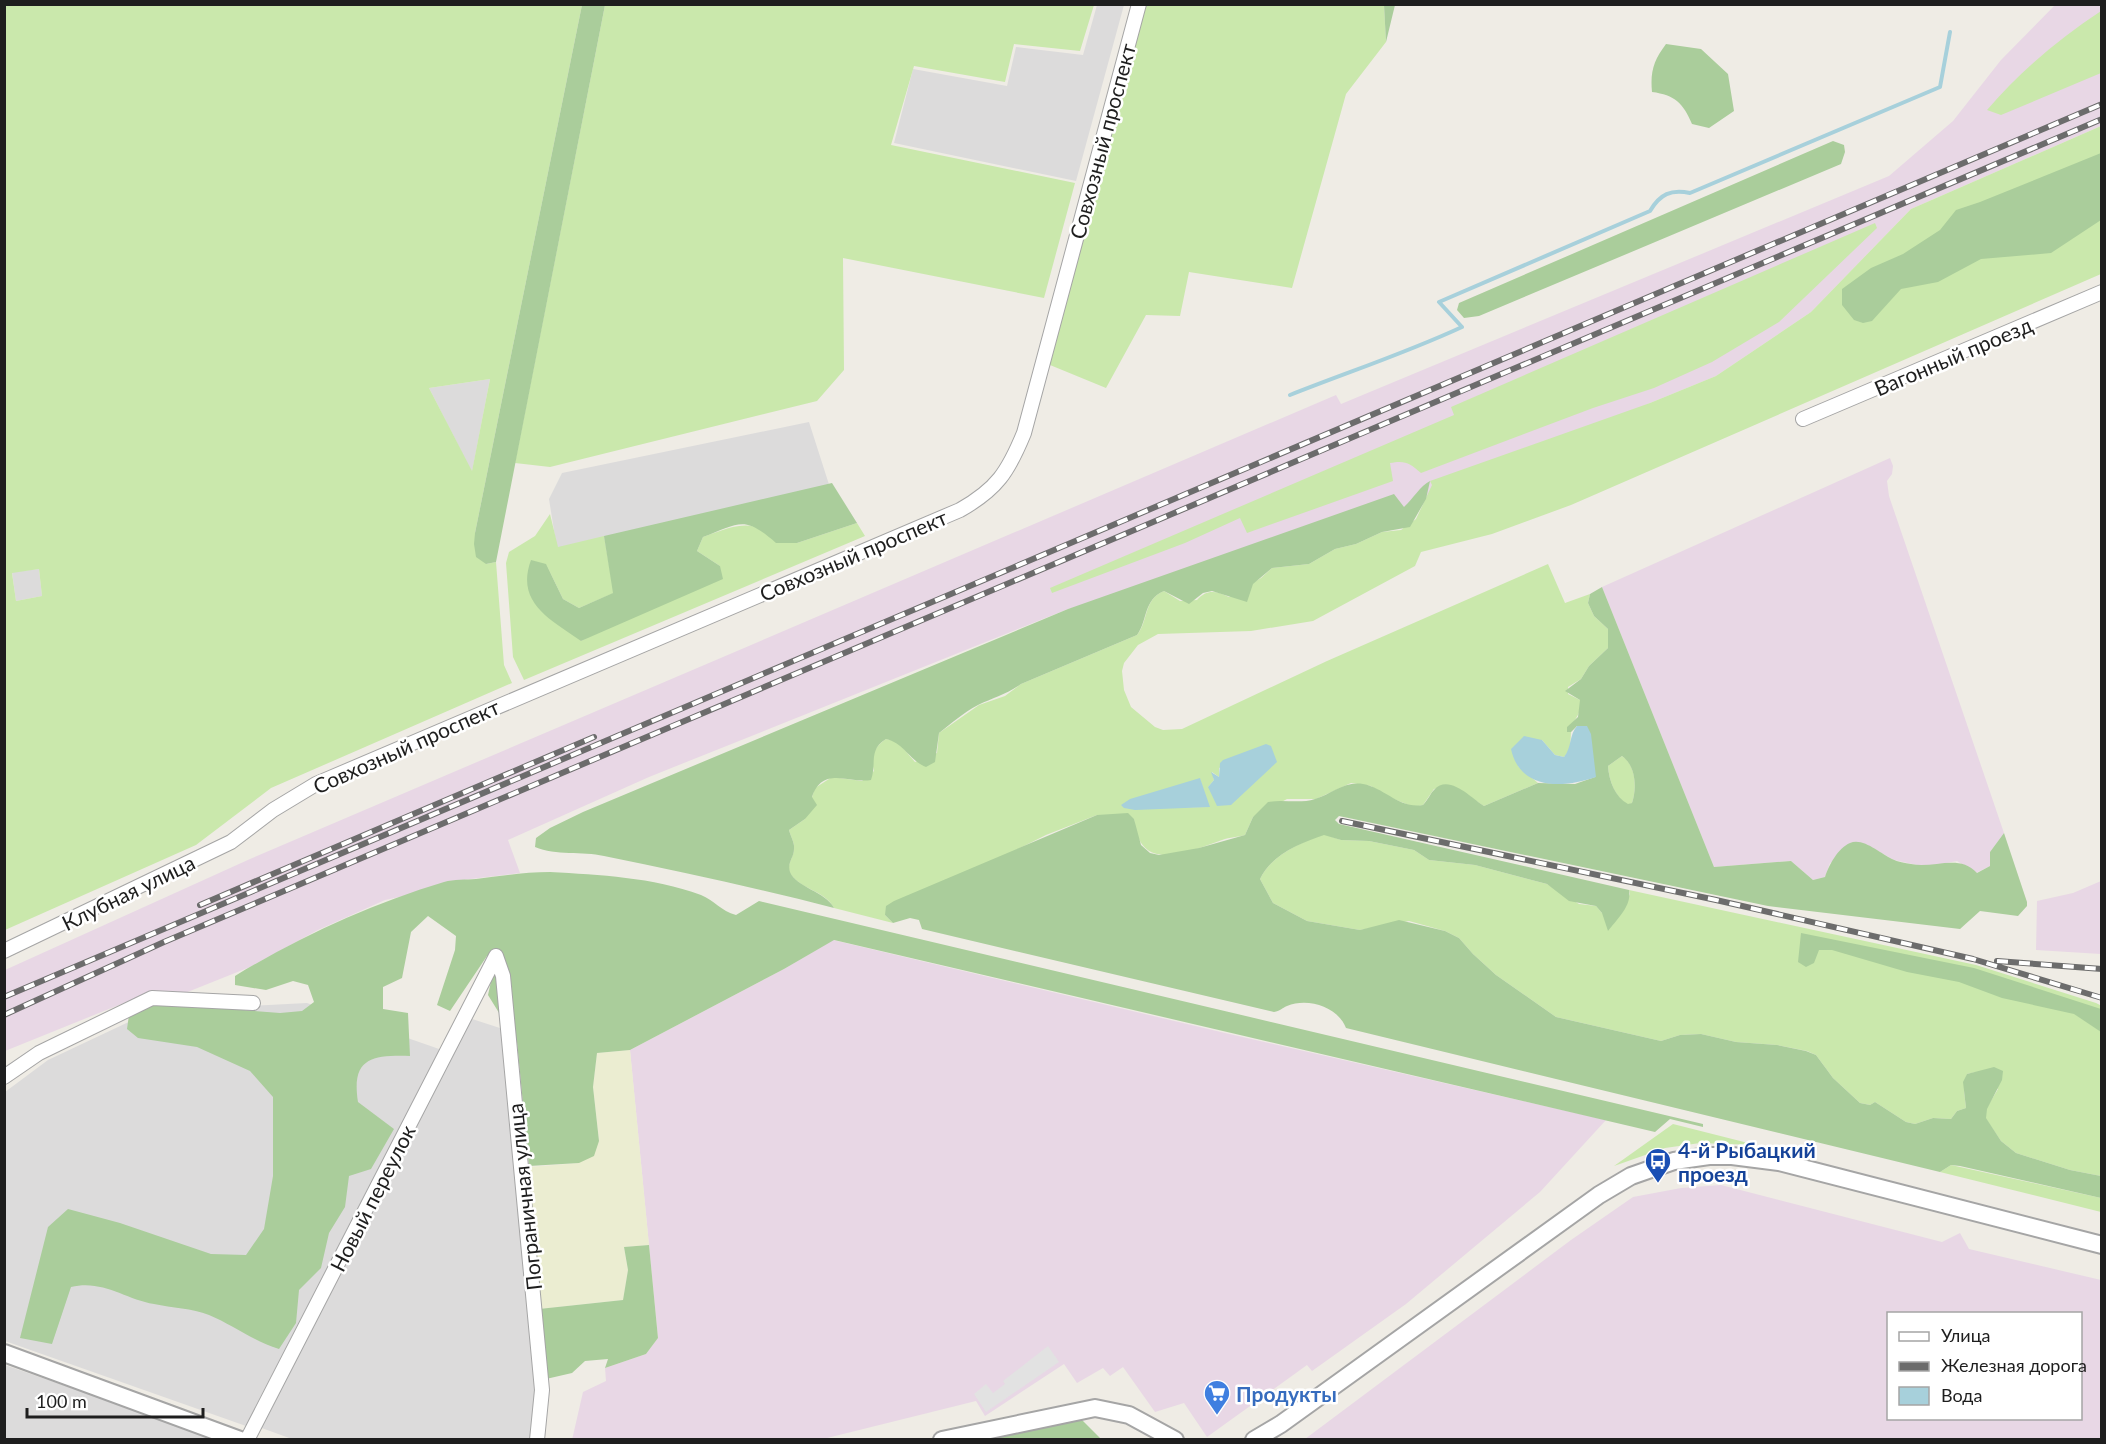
<svg xmlns="http://www.w3.org/2000/svg" width="2106" height="1444" font-family="Lato,sans-serif">
  <style>
    .residential { fill: #dcdbdb }
    .industrial { fill: #e8d7e5; fill-rule: evenodd }
    .farmland { fill: #ebedd1 }
    .grass { fill: #cae8ac; fill-rule: evenodd }
    .forest { fill: #aacd9b; fill-rule: evenodd }
    .parking { fill: #e2e2e2 }
    .water { fill: #a7d0db }
    .lines { fill: none; stroke-linecap: round; stroke-linejoin: round }
    .stream { stroke: #a7d0db; stroke-width: 4 }
    .minor-casing { stroke: #a5a5a5; stroke-width: 16 }
    .tertiary-casing { stroke: #a5a5a5; stroke-width: 20 }
    .minor { stroke: #fff; stroke-width: 14 }
    .tertiary { stroke: #fff; stroke-width: 16 }
    .rail-casing { stroke: #6c6c6c; stroke-width: 6 }
    .rail { stroke: #fff; stroke-width: 4; stroke-dasharray: 11; stroke-linecap: butt }
    .labels { text-anchor: middle; dominant-baseline: central; stroke-width: 5; stroke-linejoin: round; paint-order: stroke }
    .street-label { font-size: 21px; fill: #1e1e1e; stroke: #fff }
    .transit-label { font-size: 21px; font-weight: bold; fill: #164399; stroke: #fff; text-anchor: start }
    .shop-label { font-size: 21px; font-weight: bold; fill: #366cbe; stroke: #fff; text-anchor: start }
  </style>
  <rect width="100%" height="100%" fill="#efece5"/>
  <!-- residential -->
  <path class="residential" d="M1097 5H1124L1076 181 894 143 913 69 1007 86 1016 47 1083 55Z
    M490 379 472 472 429 388Z
    M809 422 833 497 559 562 549 499 562 473Z
    M39 569 42 596 16 601 12 572Z
    M307 1003 442 1050 246 1426 5 1341V1092L48 1060 152 1011Z
    M469 1018 503 1029 535 1388 530 1439H292L259 1427Z
    M5 1365 218 1439H5Z"/>
  <!-- industrial -->
  <path class="industrial" d="M2055 5H2101V126L1911 209 1811 312 1716 376 1650 403 1433 502 1068 609 649 777 508 840 520 873 446 882 414 894 385 900 318 930 250 967 190 991 169 998 146 994 5 1051V970L250 859 1336 395 1341 404 1889 176 1953 121 2001 60Z
    M1890 458 1893 466 1892 474 1887 481 1889 496 2004 833 1990 852V866L1976 873 1957 861 1926 867 1894 860 1871 847 1830 863 1825 877 1813 880 1791 861 1714 867 1602 587Z
    M2101 881V954L2036 950 2037 901 2073 893Z
    M833 940 1225 1033 1606 1120 1540 1192 1406 1304 1312 1371 1307 1365 1207 1437 1184 1403 1155 1412 1123 1367 1110 1376 1103 1368 1077 1383 1064 1364 985 1416 976 1401 823 1439 572 1440 583 1392 606 1381 605 1368 646 1354 658 1338 630 1050 784 969Z
    M1721 1185 1942 1242 1960 1233 1969 1249 2101 1280V1439H1305L1571 1240 1633 1197 1681 1188ZM1888 1314H2080V1418H1888Z"/>
  <!-- farmland -->
  <path class="farmland" d="M630 1050 649 1245 624 1247 628 1270 623 1300 539 1309 529 1167 579 1163 599 1141 593 1087 597 1053Z"/>
  <!-- grass -->
  <path class="grass" d="M4 5H582L475 533 486 564 496 562 504 665 512 683 271 788 196 845 5 930ZM490 379 472 471 429 388ZM39 569 42 596 16 601 12 573Z
    M605 5H1094L1080 51 1014 44 1005 82 914 66 891 145 1075 183 1044 298 843 258 844 370 817 401 550 467 515 463Z
    M1145 5H1384L1386 42 1346 94 1292 288 1189 272 1180 316 1146 315 1106 388 1050 365Z
    M2101 11V73L2001 115 1987 110C2020 71 2059 39 2101 11Z
    M2101 126V274L1571 505 1492 534 1421 552 1415 566 1313 621 1251 631 1158 634 1138 645 1124 663 1122 671 1124 690 1131 707 1155 727 1163 730 1182 729 1327 661 1548 564 1565 603 1590 594 1588 603 1594 616 1608 629V648L1589 666 1581 679 1568 687V694L1580 700C1583 713 1573 721 1567 732H1571L1570 750 1564 757 1555 755 1542 740 1518 766 1538 783 1484 806C1462 793 1462 784 1434 789L1423 805 1414 807 1386 796 1371 786 1351 783 1316 799H1287L1253 817 1245 835C1238 837 1230 837 1222 840 1187 852 1139 875 1134 819L1097 815 1046 835 885 915 893 923 834 908C826 892 804 890 792 876 784 866 794 858 794 849 795 843 790 835 789 830L805 819 815 788 832 777 862 781 874 771C870 757 874 747 886 739L897 741 915 762 937 753 939 733 979 705 1005 696 1021 684 1137 635C1149 620 1143 600 1164 591L1180 601 1197 600C1207 589 1216 591 1229 597L1261 578 1272 568 1309 564 1335 549 1356 544 1382 532 1401 530 1416 519 1432 485 1430 481 1650 403 1716 376 1811 312 1911 209ZM1271 750 1274 758 1208 787 1214 780 1212 772 1219 777V768ZM1200 779 1209 807 1139 808Z
    M1875 223 1877 228 1779 322 1712 362 1654 388 1593 408 1421 473C1410 463 1405 460 1390 463L1393 481 1247 533 1240 518 1185 543 1052 593 1050 588 1454 415 1451 407Z
    M550 514 558 547 604 536 614 593 579 608 563 599 546 564 581 641 720 566 697 551 703 537C750 519 751 523 797 543L857 523 865 536 524 680 513 657 506 563 509 552 535 536Z
    M1622 756C1636 765 1637 788 1632 803L1628 805C1615 797 1609 781 1608 766Z
    M1324 834 1341 840 1369 841 1414 850 1429 860 1475 865 1547 884 1579 904 1596 906 1602 913 1618 918 1630 894 1629 890 1976 965 2096 1003 2102 1006 2101 1176 2070 1170 2016 1153 2001 1141 1986 1119V1109L1998 1089 1976 1072 1967 1074 1964 1091 1966 1108 1957 1111 1951 1119 1933 1118 1915 1124 1906 1122 1875 1102 1870 1105 1860 1103 1833 1078 1816 1055 1807 1051 1777 1045 1736 1042 1701 1034 1680 1035 1661 1041 1556 1017 1496 975 1473 954 1459 938 1445 931 1409 921 1360 930 1307 921 1273 903 1260 879C1271 855 1300 843 1324 834Z
    M1673 1124 1756 1145 1700 1143 1665 1148 1614 1166Z
    M1951 1165 2101 1198V1212L1940 1172Z"/>
  <!-- forest -->
  <path class="forest" d="M582 5H605L496 562 486 564 476 557 474 544 475 533Z
    M1384 5H1395L1386 42Z
    M1666 44 1701 49 1728 74 1734 111 1709 128 1692 124C1683 103 1675 95 1652 92 1650 71 1654 60 1666 44Z
    M1833 141 1844 145 1845 152 1841 164 1479 316 1464 318 1457 310 1459 303Z
    M2101 153V220L2051 253 1981 259 1938 282 1901 289 1872 321 1863 323 1854 320 1842 305V289L1871 268 1903 254 1940 230 1956 210 1980 202Z
    M1430 481 1426 499 1410 527 1382 532 1356 544 1335 549 1309 564 1272 568 1253 584 1247 602 1212 591 1203 593 1189 604 1164 591C1143 600 1148 620 1137 635L1021 684C1007 694 993 698 978 705 963 713 952 723 939 733L935 762 926 767C909 760 904 743 886 739 868 750 877 763 871 780 849 784 823 765 812 797L817 805 805 819 789 830C790 835 795 843 794 849 794 858 787 862 790 872 796 887 826 892 834 908 757 888 681 872 604 856 582 851 556 856 535 847L536 838 550 828 583 812 1068 609 1394 494 1404 507C1413 499 1420 486 1430 481Z
    M832 483 857 523 797 543H776C744 515 740 523 703 537L697 551 720 566 723 579 581 641C551 620 515 603 531 560L546 564 563 599 579 608 613 593 604 536Z
    M1602 587 1714 867 1791 861 1813 880 1825 877C1829 865 1838 848 1850 843 1863 837 1881 854 1892 859 1898 862 1905 863 1911 864 1934 869 1959 853 1977 873L1990 866V852L2004 833 2027 902V906L2018 916 1980 911 1960 929 1768 906 1339 816 1335 820 1339 824 1629 890C1632 906 1617 919 1608 931L1602 913 1596 906 1569 901 1547 884 1475 865 1429 860 1414 850 1369 841 1341 840 1324 835C1300 843 1271 855 1260 879L1273 903 1307 921 1360 930 1399 920 1445 931 1459 938 1473 954 1496 975 1556 1017 1661 1041 1680 1035 1701 1034 1736 1042 1777 1045 1806 1051 1816 1055 1833 1078 1860 1103 1870 1105 1875 1102 1906 1122 1915 1124 1933 1118 1951 1119 1957 1111 1966 1108 1963 1082 1967 1074 1994 1067 2003 1071 2002 1080 1987 1109 1986 1118 2001 1141 2016 1153 2070 1170 2101 1176V1198L1960 1166 1951 1165 1940 1172 1346 1028C1338 1007 1308 997 1287 1006 1282 1008 1280 1011 1274 1012L922 929 919 920 910 918 893 923 885 915 886 906 894 901 1097 815 1128 813 1134 819 1141 845 1150 853 1159 855 1199 848 1245 835 1253 817 1268 802C1283 799 1300 804 1315 799 1332 794 1344 781 1363 784 1385 788 1399 809 1423 805 1428 800 1430 794 1434 790 1449 773 1472 799 1484 806L1538 783 1575 784 1595 777 1592 753 1577 726 1571 732H1567V727L1578 717 1580 700 1565 691 1581 679 1589 666 1608 648V629L1594 616 1588 603 1590 594ZM1622 756C1636 766 1637 788 1632 803L1628 804C1615 797 1609 781 1608 766Z
    M550 872C600 875 652 877 701 895 714 900 721 911 736 915L759 901 1703 1124V1127L1670 1119 1655 1132 834 940 784 969 630 1050 597 1053 593 1087 599 1141 594 1156 579 1163 529 1166 517 1042 488 995 494 968 487 956 450 1011 437 1005 455 950 456 936 428 916 411 932 402 978 383 987V1009L408 1013 410 1056C372 1055 351 1058 358 1102L394 1129 371 1169 349 1176 345 1207 329 1233 321 1268 299 1290 296 1323 279 1349C253 1341 233 1325 209 1315 192 1308 172 1308 154 1304 125 1299 102 1279 71 1287L52 1344 20 1338 48 1227 68 1209 120 1223 211 1254 246 1255 264 1229 273 1176V1097L250 1071 197 1047 138 1038 127 1029 129 1015 153 1003 280 1013 302 1011 314 1002 308 985 293 981 266 990 235 985V976C301 936 371 904 444 882 454 879 466 880 476 879 501 876 525 872 550 872Z
    M1801 933 1974 968 2101 1009V1032L2074 1014 2002 998 1959 982 1907 972 1832 950H1819L1814 963 1806 967 1798 962Z
    M649 1245 658 1338 646 1354 605 1368 608 1359 585 1361 572 1373 546 1379 539 1309 623 1300 628 1270 624 1247Z
    M1080 1418 1101 1439 978 1440Z"/>
  <!-- parking -->
  <path class="parking" d="M1048 1346 1059 1362 986 1412 974 1394 986 1384 993 1393 1005 1384 1003 1381Z"/>
  <!-- water -->
  <path class="water" d="M1577 726H1587L1591 734 1596 777C1564 788 1520 791 1511 749L1524 736 1542 740 1555 755 1564 757C1572 747 1569 735 1577 726Z
    M1266 744 1271 746 1277 762 1231 805 1217 806 1208 787 1214 780 1211 772 1219 777 1220 763 1223 760Z
    M1200 778 1210 807 1135 810 1124 808 1121 805 1130 799Z"/>
  <g class="lines">
    <!-- stream -->
    <path class="stream" d="M1290 395C1348 372 1406 353 1462 327L1439 302 1650 211C1660 194 1671 189 1690 193L1940 87 1950 32"/>
    <!-- minor casing -->
    <g class="minor-casing">
      <path id="minor" d="M1803 419 2102 292
        M4 951 231 842 273 810 316 784 960 510C997 489 1008 472 1024 433L1139 4
        M496 956 503 976 542 1390 537 1440
        M4 1077 39 1053 152 998 253 1003
        M247 1440 496 956"/>
    </g>
    <!-- tertiary casing -->
    <g class="tertiary-casing">
      <path id="tertiary" d="M4 1353 240 1440
        M942 1440 1095 1408 1129 1415 1175 1440
        M1254 1440 1281 1424 1599 1195 1631 1176 1674 1161 1709 1156H1732L1779 1162 2102 1245"/>
    </g>
    <!-- minor -->
    <use href="#minor" class="minor"/>
    <!-- tertiary -->
    <use href="#tertiary" class="tertiary"/>
    <!-- rail casing -->
    <g class="rail-casing">
      <path id="rail" d="M1342 821 1716 900 1973 959 2102 998
        M200 905 594 737
        M1997 961 2102 969
        M4 997 2102 104
        M4 1015 164 942 2102 119"/>
    </g>
    <!-- rail -->
    <use href="#rail" class="rail"/>
  </g>
  <!-- icons -->
  <defs>
    <g id="bus-pin" transform="scale(1.35)"><path d="M0 17L-7.5 6A9.5 9.5 0 1 1 7.5 6Z" fill="#1a4fb4" stroke="#fff"/><path d="M-5-6H5V4H4V6H2V4H-2V6H-4V4H-5ZM-3.5-4V0h7V-4ZM-3.5 1.2v1.5H-2V1.2ZM2 1.2v1.5H3.5V1.2Z" fill="#fff"/></g>
    <g id="supermarket-pin" transform="scale(1.35)"><path d="M0 17L-7.5 6A9.5 9.5 0 1 1 7.5 6Z" fill="#3f7fe0" stroke="#fff"/><path d="M-6-5.5h2.5l.6 2H6L4.5 2H-2.5L-4.4-4H-6ZM-1.5 3.2a1.3 1.3 0 1 0 .1 0ZM3 3.2a1.3 1.3 0 1 0 .1 0Z" fill="#fff"/></g>
  </defs>
  <g fill-rule="evenodd">
    <use href="#bus-pin" x="1658" y="1161"/>
    <use href="#supermarket-pin" x="1217" y="1393"/>
  </g>
  <g class="labels">
    <!-- street labels -->
    <g class="street-label">
      <text transform="translate(1102 141) rotate(-75)">Совхозный проспект</text>
      <text transform="translate(1953 356) rotate(-23)">Вагонный проезд</text>
      <text transform="translate(853 555) rotate(-23)">Совхозный проспект</text>
      <text transform="translate(406 746) rotate(-24)">Совхозный проспект</text>
      <text transform="translate(128 892) rotate(-26)">Клубная улица</text>
      <text transform="translate(524 1197) rotate(-96)">Пограничная улица</text>
      <text transform="translate(372 1198) rotate(-63)">Новый переулок</text>
    </g>
    <!-- transit labels -->
    <g class="transit-label">
      <text x="1678" y="1149">4-й Рыбацкий<tspan x="1678" dy="24">проезд</tspan></text>
    </g>
    <!-- shop labels -->
    <g class="shop-label">
      <text x="1236" y="1393">Продукты</text>
    </g>
  </g>
  <!-- border -->
  <rect width="2106" height="1444" fill="none" stroke="#1e1e1e" stroke-width="12"/>
  <!-- legend -->
  <rect x="1887" y="1312" width="195" height="108" fill="#ffffff" stroke="#a5a5a5" stroke-width="1.5"/>
  <rect x="1899" y="1332" width="30" height="9" fill="#ffffff" stroke="#a5a5a5" stroke-width="1.5"/>
  <text x="1941" y="1342" font-size="18" fill="#1e1e1e">Улица</text>
  <rect x="1899" y="1362" width="30" height="9" fill="#6c6c6c" stroke="#a5a5a5" stroke-width="1.5"/>
  <text x="1941" y="1372" font-size="18" fill="#1e1e1e">Железная дорога</text>
  <rect x="1899" y="1387" width="30" height="18" fill="#a7d0db" stroke="#a5a5a5" stroke-width="1.5"/>
  <text x="1941" y="1402" font-size="18" fill="#1e1e1e">Вода</text>
  <!-- scale -->
  <path d="M27 1408v9h176v-9" fill="none" stroke="#1e1e1e" stroke-width="3"/>
  <text x="36" y="1408" font-size="18" fill="#1e1e1e" stroke="#ffffff" stroke-width="4.5" paint-order="stroke">100 m</text>
</svg>
